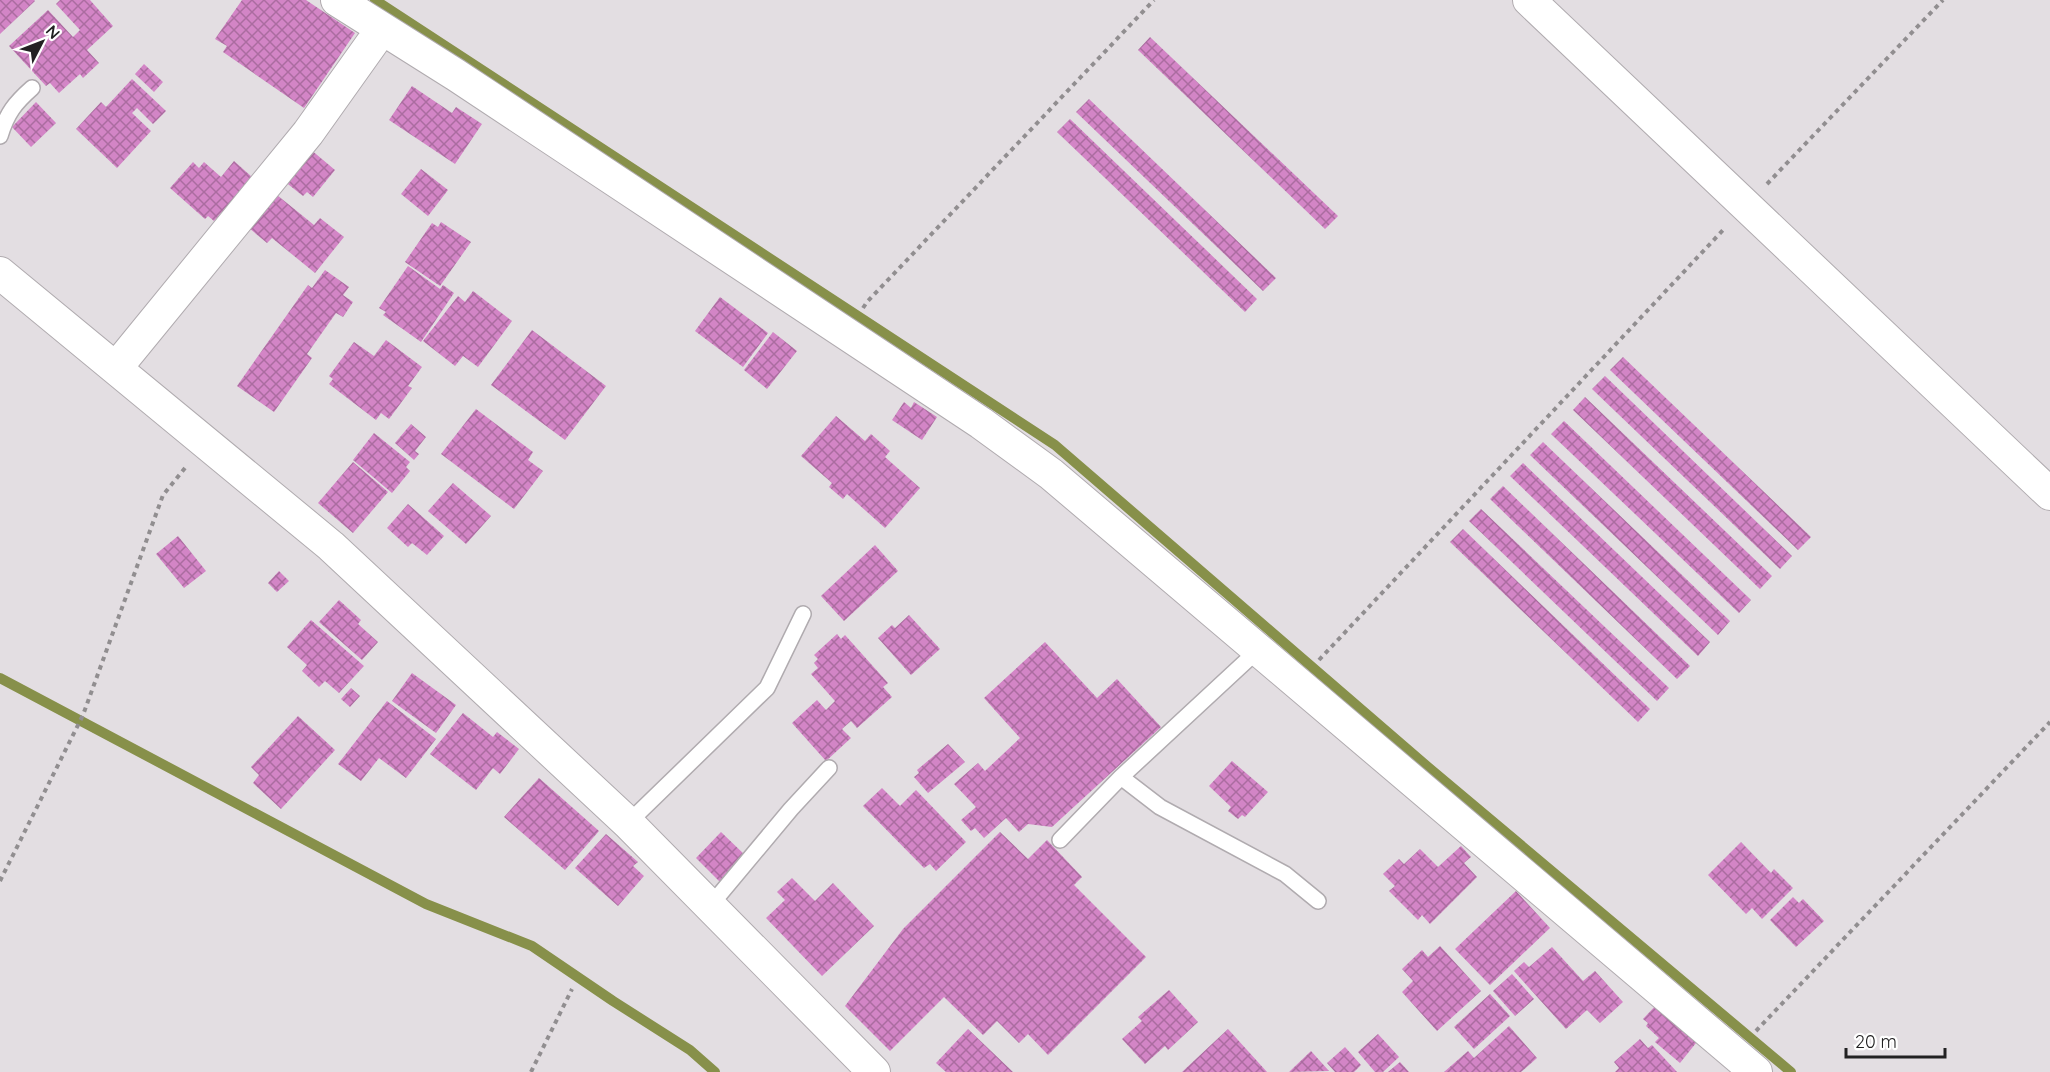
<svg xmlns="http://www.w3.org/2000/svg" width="2050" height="1072" font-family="Quicksand,sans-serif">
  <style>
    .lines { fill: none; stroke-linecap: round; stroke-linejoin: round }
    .stream { stroke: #87904a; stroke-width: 10 }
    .building { fill: url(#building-cross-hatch) }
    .service-casing { stroke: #b0abaf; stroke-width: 18 }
    .minor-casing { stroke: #b0abaf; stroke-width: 34 }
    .path { stroke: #918e90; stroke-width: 4; stroke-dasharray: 4.5 4.5; stroke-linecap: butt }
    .service { stroke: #fff; stroke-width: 15 }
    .minor { stroke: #fff; stroke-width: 32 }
  </style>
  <defs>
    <pattern id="building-cross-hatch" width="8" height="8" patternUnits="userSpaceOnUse" patternTransform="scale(1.5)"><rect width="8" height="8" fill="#d385c6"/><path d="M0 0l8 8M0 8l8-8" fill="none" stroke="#ab6ca0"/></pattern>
  </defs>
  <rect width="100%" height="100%" fill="#e3dee2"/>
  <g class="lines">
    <!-- stream -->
    <path class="stream" d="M375 0 1055 445 1428 767 1791 1072
      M0 678 426 904 532 946 613 1001 690 1050 715 1072"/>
  </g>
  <!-- building -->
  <path class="building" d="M0 0H34L35 1 0 34Z
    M60 0H90L113 26 87 50 99 63 83 78 80 74 59 93 50 83 46 86 9 46 48 10 73 37 80 30 56 4Z
    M242 0H306L355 33 304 108 223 52 227 46 215 39Z
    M1150 37 1338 216 1325 229 1138 50Z
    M144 64 163 82 154 92 135 74Z
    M132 79 166 111 153 124 137 108 132 113 151 131 117 168 76 129 101 102 106 107Z
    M412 86 452 113 456 107 482 124 455 164 389 120Z
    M1089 99 1276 278 1263 291 1076 112Z
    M36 102 56 123 31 147 12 127Z
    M1070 119 1257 299 1245 312 1057 132Z
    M310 149 335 170 313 197 307 192 303 196 284 181Z
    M234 161 252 177 214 221 208 216 205 219 170 188 193 162 199 168 204 162 221 177Z
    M421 169 448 190 428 216 401 194Z
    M277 195 314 225 320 218 344 237 315 273 272 238 267 243 249 228Z
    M441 222 471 242 440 286 405 262 432 223 438 227Z
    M408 266 440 289 443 285 454 293 421 342 383 315 386 312 379 308Z
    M325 270 349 287 343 295 353 302 343 317 336 313 307 354 312 358 274 412 237 386 308 285 312 288Z
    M473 291 512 321 478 367 463 356 455 366 423 341 458 296 465 302Z
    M720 297 768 333 743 367 695 331Z
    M532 330 606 386 565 440 491 385Z
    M773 332 797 351 767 389 744 370Z
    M386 340 422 367 408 386 412 388 389 419 381 413 376 420 329 384 333 379 329 376 354 342 374 356Z
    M1623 357 1811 537 1798 550 1610 370Z
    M1605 376 1792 556 1780 569 1592 389Z
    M1585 397 1772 576 1760 589 1573 410Z
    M904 402 911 408 914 402 937 417 922 440 892 420Z
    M476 409 533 452 528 460 543 471 514 509 441 454Z
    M836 416 865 441 871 434 890 451 885 457 920 488 885 528 847 494 843 499 829 487 832 483 801 456Z
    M1564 421 1751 600 1739 613 1551 434Z
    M411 424 426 437 415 451 419 454 414 460 395 443Z
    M374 433 410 462 406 467 410 471 392 493 353 460Z
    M1543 442 1730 621 1718 635 1530 455Z
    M353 462 388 492 353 533 318 503Z
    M1523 463 1710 642 1698 656 1510 476Z
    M453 483 491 516 466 544 428 511Z
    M1503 486 1690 666 1677 679 1490 499Z
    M408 504 444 536 427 555 412 543 408 547 387 528Z
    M1481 509 1669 688 1657 701 1469 521Z
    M1463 529 1650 709 1638 722 1450 542Z
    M178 536 206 571 184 588 156 554Z
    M875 545 898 571 844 621 821 596Z
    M279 571 289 581 277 592 268 583Z
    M339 600 361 620 358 624 378 642 362 660 319 622Z
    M909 615 940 649 911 675 878 638 892 625 895 628Z
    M311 620 364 666 339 693 325 681 319 687 302 671 307 665 287 647Z
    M837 634 841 639 845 635 888 683 883 687 892 697 857 728 851 721 842 729 851 738 826 761 792 723 817 700 826 710 835 701 811 674 818 668 814 663 818 659 814 655Z
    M1045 642 1097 698 1117 679 1161 727 1052 827 1028 824 1019 832 1006 818 984 838 975 828 971 831 961 820 976 807 954 784 978 763 985 771 1020 738 984 698Z
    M412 673 456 705 436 733 392 701Z
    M351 688 360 696 350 707 341 699Z
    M387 701 436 739 406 778 379 758 361 781 338 764Z
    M463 713 493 737 497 732 519 749 500 774 493 768 476 790 430 754Z
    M298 716 335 750 281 809 253 783 259 775 251 767Z
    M948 744 965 762 928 793 914 777 919 773 917 770Z
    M1232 761 1268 792 1245 817 1242 815 1238 819 1228 811 1231 807 1209 786Z
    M539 778 599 831 565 870 504 817Z
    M882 788 900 806 916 790 966 842 936 871 930 864 924 868 863 806Z
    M721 832 746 856 720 882 696 858Z
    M1000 832 1028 859 1047 840 1082 877 1074 885 1146 957 1048 1055 1028 1034 1019 1043 997 1021 983 1035 944 997 890 1051 845 1006 903 929Z
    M606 834 638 862 633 866 644 876 618 906 575 868Z
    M1741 842 1771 873 1774 869 1793 888 1762 919 1752 908 1746 914 1708 875Z
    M1461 846 1471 857 1464 863 1477 877 1430 924 1422 915 1418 920 1389 891 1395 886 1383 874 1399 859 1404 864 1420 849 1438 867Z
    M792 878 815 901 833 883 874 926 822 976 766 918 785 900 777 892Z
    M1516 891 1550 928 1490 985 1455 949Z
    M1793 897 1799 903 1803 899 1824 921 1796 947 1770 920Z
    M1440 946 1481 991 1437 1031 1402 992 1413 981 1402 969 1422 950 1428 957Z
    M1552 947 1583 981 1595 971 1623 1002 1600 1023 1587 1010 1566 1029 1514 971 1524 962 1529 967Z
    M1512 974 1534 999 1515 1016 1493 991Z
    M1169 990 1198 1022 1168 1050 1165 1046 1145 1064 1122 1039 1142 1021 1138 1017Z
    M1490 994 1510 1016 1474 1049 1454 1027Z
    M1658 1003 1700 1038 1680 1063 1655 1042 1659 1038 1646 1026 1648 1023 1643 1019Z
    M1509 1026 1537 1058 1521 1072H1444L1468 1051 1474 1058Z
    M968 1029 1013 1072H946L936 1063Z
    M1228 1029 1267 1072H1182Z
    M1378 1034 1399 1057 1383 1072H1375L1358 1052Z
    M1640 1039 1648 1048 1652 1045 1677 1072H1615L1619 1068 1614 1062Z
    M1345 1047 1361 1065 1354 1072H1335L1327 1063Z
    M1311 1051 1329 1071 1289 1072Z
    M1400 1062 1409 1072H1388Z"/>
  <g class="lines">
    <!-- service casing -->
    <g class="service-casing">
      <path id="service" d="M0 136C7 113 15 103 32 88
        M1121 777 1160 807 1285 874 1318 901
        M628 823 767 688 803 614
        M1060 840 1121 777 1257 651
        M710 906 791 809 829 768"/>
    </g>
    <!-- minor casing -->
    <g class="minor-casing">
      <path id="minor" d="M337 0 456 75 981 423 1051 474 1756 1072
        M1529 0 2050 494
        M0 273 331 546 628 823 874 1072
        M116 368 308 133 382 29"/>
    </g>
    <!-- path -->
    <path class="path" d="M1767 184 1943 0
      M863 308 867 302 1154 0
      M1319 660 1725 228
      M0 881 83 715 163 495 185 468
      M1756 1031 2050 722
      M531 1072 572 989"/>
    <!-- service -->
    <use href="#service" class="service"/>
    <!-- minor -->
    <use href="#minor" class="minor"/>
  </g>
  <!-- north arrow -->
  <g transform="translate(42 42) rotate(48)" stroke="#ffffff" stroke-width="4.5" paint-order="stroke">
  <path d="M0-4.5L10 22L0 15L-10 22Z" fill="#222122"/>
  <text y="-9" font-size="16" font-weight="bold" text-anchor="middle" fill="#222122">N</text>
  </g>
  <!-- scale -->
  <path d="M1846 1048v9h99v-9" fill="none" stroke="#222122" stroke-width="3"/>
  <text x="1855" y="1048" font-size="18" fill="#222122" stroke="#ffffff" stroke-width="4.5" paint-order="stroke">20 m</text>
</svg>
